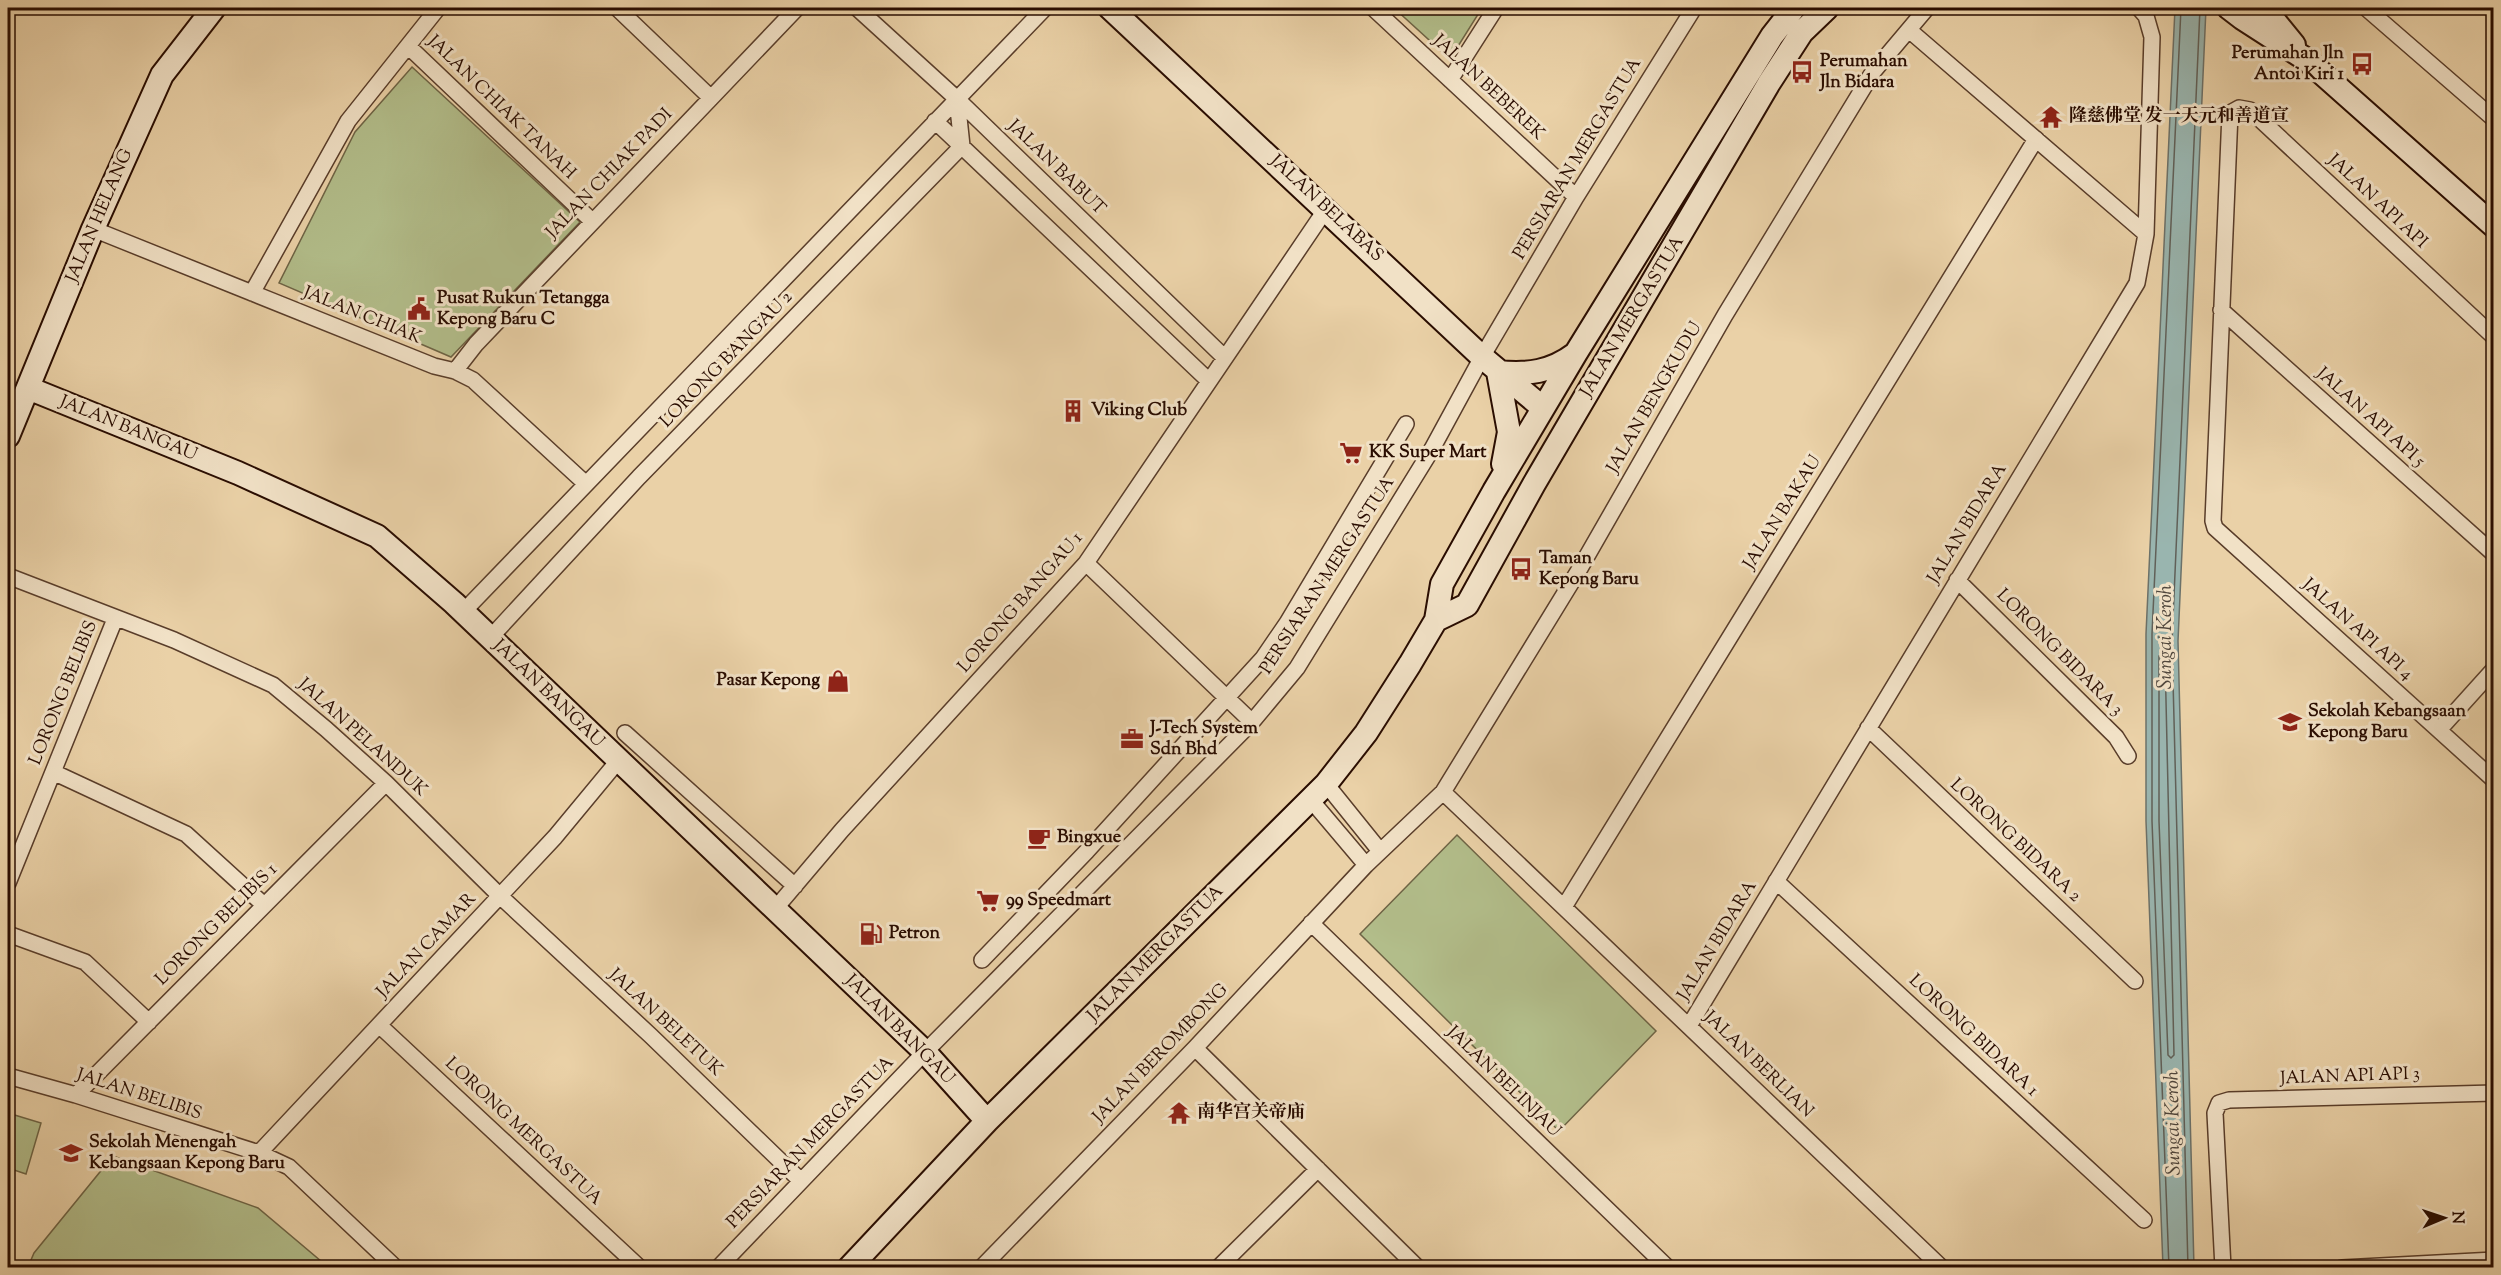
<svg xmlns="http://www.w3.org/2000/svg" width="2501" height="1275" font-family="'Sorts Mill Goudy','Noto Serif SC',serif">
  <style>
    .green { fill: #b2bd8a; stroke: #6e6445; stroke-width: 1.5 }
    .water { fill: #99b5af; stroke: #6c7169; stroke-width: 1.5 }
    .lines { fill: none; stroke-linecap: round; stroke-linejoin: round }
    .shore { stroke: #616058; stroke-width: 1.5 }
    .street-casing { stroke: #593d2a; stroke-width: 18 }
    .secondary-casing { stroke: #290c00; stroke-width: 26 }
    .street { stroke: #f1e1c6; stroke-width: 15 }
    .secondary { stroke: #f1e1c6; stroke-width: 22 }
    .labels { text-anchor: middle; dominant-baseline: central; stroke-width: 6; stroke-linejoin: round; paint-order: stroke }
    .poi-label { font-size: 18px; font-weight: bold; fill: #290c00; stroke: #f1e1c6; text-anchor: start }
    .street-label { font-size: 18px; fill: #290c00; stroke: #f1e1c6 }
    .water-label { font-size: 20px; font-style: italic; fill: #50473d; stroke: #f1e1c6 }
  </style>
  <rect width="100%" height="100%" fill="#ead1a7"/>
  <filter id="stains"><feTurbulence type="fractalNoise" baseFrequency=".00333" numOctaves="4"/><feColorMatrix values="0 0 0 0 .2 0 0 0 0 .09 0 0 0 0 .02 0 0 0 .5 -.17"/></filter>
  <radialGradient id="worn" r=".72"><stop offset=".6" stop-color="#630" stop-opacity="0"/><stop offset="1" stop-color="#630" stop-opacity=".3"/></radialGradient>
  <!-- green -->
  <path class="green" d="M1394 8H1482L1450 59Z
    M412 67 580 222 451 357 279 283 355 132Z
    M1457 835 1656 1031 1559 1131 1360 934Z
    M8 1113 41 1123 26 1174 8 1168Z
    M113 1156 258 1208 328 1267H28L34 1253Z"/>
  <!-- water -->
  <path class="water" d="M2175 8H2206L2178 641 2194 1268 2163 1267 2146 821V634Z"/>
  <g class="lines">
    <!-- shore -->
    <path class="shore" d="M2162 653 2165 656 2174 1055 2171 1058 2168 1055 2159 821V656Z
      M2169 1268 2152 821V634L2181 8
      M2188 1268 2172 641 2200 8"/>
    <!-- street casing -->
    <g class="street-casing">
      <path id="street" d="M617 8 711 98
        M857 8 957 99 1225 358
        M1373 8 1576 197
        M2366 8 2494 119
        M1909 30 2146 234
        M409 47 592 221
        M1450 80 1496 8
        M935 121 1209 381
        M93 229 434 366 455 371 473 380 586 484
        M252 293 348 121 438 8
        M2221 310 2494 554
        M2494 337 2250 110 2239 108 2230 113 2213 521 2215 528 2494 780
        M455 371 476 344 797 8
        M1086 563 1252 722
        M8 576 174 640 273 685 326 729 386 783 500 896 651 1036 801 1181
        M1957 580 2116 737 2128 756
        M463 612 1045 8
        M490 638 639 477 962 146 957 99
        M1868 728 2135 981
        M2439 730 2494 669
        M625 733 795 886
        M53 772 186 834 264 905
        M1326 784 1380 851
        M1443 792 1942 1268
        M1311 800 1366 865
        M1776 881 2144 1220
        M8 883 115 619
        M1564 907 2036 139
        M775 909 842 830 1086 563 1326 209
        M1311 923 1668 1268
        M8 934 85 962 149 1022
        M982 960 1087 851 1263 658 1287 623 1406 424
        M379 1025 640 1268
        M1689 1026 2137 283 2146 234 2152 37 2146 16 2139 8
        M1195 1048 1418 1268
        M8 1076 76 1095 259 1153 289 1167 396 1268
        M76 1095 386 783
        M259 1153 555 837 618 761
        M718 1268 925 1052 1252 722 1297 668 1432 449 1482 357 1576 197 1694 8
        M981 1268 1195 1048 1366 865 1443 792 1579 570 1725 315 1873 72 1927 8
        M1218 1268 1318 1169
        M2223 1268 2215 1113 2219 1103 2229 1100 2494 1093
        M2342 1268 2494 1260"/>
    </g>
    <!-- secondary casing -->
    <g class="secondary-casing">
      <path id="secondary" d="M1110 8 1482 357 1543 408
        M2229 8 2242 18 2307 60 2494 226
        M2264 8 2294 45
        M1498 372 1509 432 1503 464
        M1498 372C1528 375 1551 372 1575 354
        M28 388 238 473 377 536 454 603 925 1052 987 1121
        M8 436 93 229 162 75 214 8
        M1436 620 1467 605 1534 484 1769 83 1802 32 1827 8
        M849 1268 987 1121 1326 784 1366 733 1410 664 1436 620 1442 584 1494 491 1576 353 1772 36 1794 8"/>
    </g>
    <!-- street -->
    <use href="#street" class="street"/>
    <!-- secondary -->
    <use href="#secondary" class="secondary"/>
  </g>
  <!-- icons -->
  <defs>
    <g id="bus-bare" transform="scale(1.8)"><path d="M-5-6H5V4H4V6H2V4H-2V6H-4V4H-5ZM-3.5-4V0h7V-4ZM-3.5 1.2v1.5H-2V1.2ZM2 1.2v1.5H3.5V1.2Z" fill="#8f2418" stroke="#f1e1c6" stroke-width="2.5" paint-order="stroke"/></g>
    <g id="temple-bare" transform="scale(1.8)"><path d="M0-6L5-2H3V0L6.5 2.5H4V6H1.5V3h-3V6H-4V2.5H-6.5L-3 0V-2H-5Z" fill="#8f2418" stroke="#f1e1c6" stroke-width="2.5" paint-order="stroke"/></g>
    <g id="civic-bare" transform="scale(1.8)"><path d="M-.6-6.5H3V-4.5H.6V-3L4-1V1h2V6H-6V1h2V-1L-.6-3ZM-1.2 2.5V6h2.4V2.5Z" fill="#8f2418" stroke="#f1e1c6" stroke-width="2.5" paint-order="stroke"/></g>
    <g id="building-bare" transform="scale(1.8)"><path d="M-4-6H4V6H1V3H-1V6H-4ZM-2.5-4.3h1.7v1.8h-1.7ZM.8-4.3h1.7v1.8H.8ZM-2.5-1h1.7V.8h-1.7ZM.8-1h1.7V.8H.8Z" fill="#8f2418" stroke="#f1e1c6" stroke-width="2.5" paint-order="stroke"/></g>
    <g id="supermarket-bare" transform="scale(1.8)"><path d="M-6-5.5h2.5l.6 2H6L4.5 2H-2.5L-4.4-4H-6ZM-1.5 3.2a1.3 1.3 0 1 0 .1 0ZM3 3.2a1.3 1.3 0 1 0 .1 0Z" fill="#8f2418" stroke="#f1e1c6" stroke-width="2.5" paint-order="stroke"/></g>
    <g id="shop-bare" transform="scale(1.8)"><path d="M-5-2.5h2.3a2.7 3.5 0 0 1 5.4 0H5L5.5 6h-11ZM-1.5-2.5h3a1.5 2.3 0 0 0-3 0Z" fill="#8f2418" stroke="#f1e1c6" stroke-width="2.5" paint-order="stroke"/></g>
    <g id="school-bare" transform="scale(1.8)"><path d="M0-5L7-2L0 1L-7-2ZM-4 1L0 2.5L4 1V4Q0 6-4 4Z" fill="#8f2418" stroke="#f1e1c6" stroke-width="2.5" paint-order="stroke"/></g>
    <g id="office-bare" transform="scale(1.8)"><path d="M-6-3h4V-5.5h4V-3h4V5H-6ZM-1-4.5V-3h2v-1.5ZM-6 0V1H6V0Z" fill="#8f2418" stroke="#f1e1c6" stroke-width="2.5" paint-order="stroke"/></g>
    <g id="cafe-bare" transform="scale(1.8)"><path d="M-5.5-4.5H6V0H3Q3 3.5 0 3.5H-2.5Q-5.5 3.5-5.5 0ZM3-3.2v2h1.7v-2ZM-6 4.5H4V6H-6Z" fill="#8f2418" stroke="#f1e1c6" stroke-width="2.5" paint-order="stroke"/></g>
    <g id="fuel-bare" transform="scale(1.8)"><path d="M-5.5-6h7V0h2V4h1.3V-2.5L3-4.5l.8-.8L6-3V5H2.5V1h-1V6h-7ZM-4.2-4.7v3.2H.2V-4.7Z" fill="#8f2418" stroke="#f1e1c6" stroke-width="2.5" paint-order="stroke"/></g>
  </defs>
  <g fill-rule="evenodd">
    <use href="#bus-bare" x="2362" y="64"/>
    <use href="#bus-bare" x="1802" y="72"/>
    <use href="#temple-bare" x="2051" y="117"/>
    <use href="#civic-bare" x="419" y="309"/>
    <use href="#building-bare" x="1073" y="411"/>
    <use href="#supermarket-bare" x="1351" y="453"/>
    <use href="#bus-bare" x="1521" y="569"/>
    <use href="#shop-bare" x="838" y="681"/>
    <use href="#school-bare" x="2290" y="722"/>
    <use href="#office-bare" x="1132" y="739"/>
    <use href="#cafe-bare" x="1039" y="838"/>
    <use href="#supermarket-bare" x="988" y="901"/>
    <use href="#fuel-bare" x="871" y="934"/>
    <use href="#temple-bare" x="1179" y="1113"/>
    <use href="#school-bare" x="71" y="1153"/>
  </g>
  <g class="labels">
    <!-- poi labels -->
    <g class="poi-label">
      <text x="2344" y="54" text-anchor="end">Perumahan Jln<tspan x="2344" dy="21">Antoi Kiri 1</tspan></text>
      <text x="1820" y="62">Perumahan<tspan x="1820" dy="21">Jln Bidara</tspan></text>
      <text x="2069" y="117">隆慈佛堂 发一天元和善道宣</text>
      <text x="437" y="299">Pusat Rukun Tetangga<tspan x="437" dy="21">Kepong Baru C</tspan></text>
      <text x="1091" y="411">Viking Club</text>
      <text x="1369" y="453">KK Super Mart</text>
      <text x="1539" y="559">Taman<tspan x="1539" dy="21">Kepong Baru</tspan></text>
      <text x="820" y="681" text-anchor="end">Pasar Kepong</text>
      <text x="2308" y="712">Sekolah Kebangsaan<tspan x="2308" dy="21">Kepong Baru</tspan></text>
      <text x="1150" y="729">J-Tech System<tspan x="1150" dy="21">Sdn Bhd</tspan></text>
      <text x="1057" y="838">Bingxue</text>
      <text x="1006" y="901">99 Speedmart</text>
      <text x="889" y="934">Petron</text>
      <text x="1197" y="1113">南华宫关帝庙</text>
      <text x="89" y="1143">Sekolah Menengah<tspan x="89" dy="21">Kebangsaan Kepong Baru</tspan></text>
    </g>
    <!-- street labels -->
    <g class="street-label">
      <text transform="translate(1488 88) rotate(43)">JALAN BEBEREK</text>
      <text transform="translate(501 108) rotate(44)">JALAN CHIAK TANAH</text>
      <text transform="translate(1578 159) rotate(-59)">PERSIARAN MERGASTUA</text>
      <text transform="translate(1056 168) rotate(44)">JALAN BABUT</text>
      <text transform="translate(610 174) rotate(-46)">JALAN CHIAK PADI</text>
      <text transform="translate(2377 202) rotate(43)">JALAN API API</text>
      <text transform="translate(1326 209) rotate(43)">JALAN BELABAS</text>
      <text transform="translate(100 216) rotate(-67)">JALAN HELANG</text>
      <text transform="translate(362 316) rotate(22)">JALAN CHIAK</text>
      <text transform="translate(1633 317) rotate(-59)">JALAN MERGASTUA</text>
      <text transform="translate(727 360) rotate(-46)">LORONG BANGAU 2</text>
      <text transform="translate(1655 398) rotate(-60)">JALAN BENGKUDU</text>
      <text transform="translate(2370 418) rotate(42)">JALAN API API 5</text>
      <text transform="translate(128 429) rotate(22)">JALAN BANGAU</text>
      <text transform="translate(1783 513) rotate(-58)">JALAN BAKAU</text>
      <text transform="translate(1968 524) rotate(-59)">JALAN BIDARA</text>
      <text transform="translate(1328 576) rotate(-57)">PERSIARAN MERGASTUA</text>
      <text transform="translate(1021 603) rotate(-49)">LORONG BANGAU 1</text>
      <text transform="translate(2357 630) rotate(42)">JALAN API API 4</text>
      <text transform="translate(2059 653) rotate(45)">LORONG BIDARA 3</text>
      <text transform="translate(64 693) rotate(-68)">LORONG BELIBIS</text>
      <text transform="translate(548 694) rotate(44)">JALAN BANGAU</text>
      <text transform="translate(362 738) rotate(42)">JALAN PELANDUK</text>
      <text transform="translate(2015 841) rotate(43)">LORONG BIDARA 2</text>
      <text transform="translate(217 925) rotate(-45)">LORONG BELIBIS 1</text>
      <text transform="translate(1718 941) rotate(-59)">JALAN BIDARA</text>
      <text transform="translate(427 946) rotate(-47)">JALAN CAMAR</text>
      <text transform="translate(1156 954) rotate(-45)">JALAN MERGASTUA</text>
      <text transform="translate(665 1023) rotate(43)">JALAN BELETUK</text>
      <text transform="translate(899 1030) rotate(45)">JALAN BANGAU</text>
      <text transform="translate(1973 1036) rotate(43)">LORONG BIDARA 1</text>
      <text transform="translate(1161 1054) rotate(-46)">JALAN BEROMBONG</text>
      <text transform="translate(1758 1065) rotate(44)">JALAN BERLIAN</text>
      <text transform="translate(2350 1077) rotate(-2)">JALAN API API 3</text>
      <text transform="translate(1503 1082) rotate(44)">JALAN BELINJAU</text>
      <text transform="translate(139 1095) rotate(18)">JALAN BELIBIS</text>
      <text transform="translate(523 1132) rotate(43)">LORONG MERGASTUA</text>
      <text transform="translate(811 1143) rotate(-46)">PERSIARAN MERGASTUA</text>
    </g>
    <!-- water labels -->
    <g class="water-label">
      <text transform="translate(2166 637) rotate(-90)">Sungai Keroh</text>
      <text transform="translate(2174 1123) rotate(-91)">Sungai Keroh</text>
    </g>
  </g>
  <!-- margin -->
  <rect width="2501" height="1275" fill="none" stroke="#ead1a7" stroke-width="30"/>
  <rect x="9" y="9" width="2483" height="1257" fill="none" stroke="#290c00" stroke-width="3"/>
  <rect x="15" y="15" width="2471" height="1245" fill="none" stroke="#290c00" stroke-width="1.5"/>
  <!-- north arrow -->
  <g transform="translate(2444 1218) rotate(88)" stroke="#f1e1c6" stroke-width="4.5" paint-order="stroke">
  <path d="M0-4.5L10 22L0 15L-10 22Z" fill="#290c00"/>
  <text y="-9" font-size="16" font-weight="bold" text-anchor="middle" fill="#290c00">N</text>
  </g>
  <rect width="100%" height="100%" filter="url(#stains)"/>
  <rect width="100%" height="100%" fill="url(#worn)"/>
</svg>
